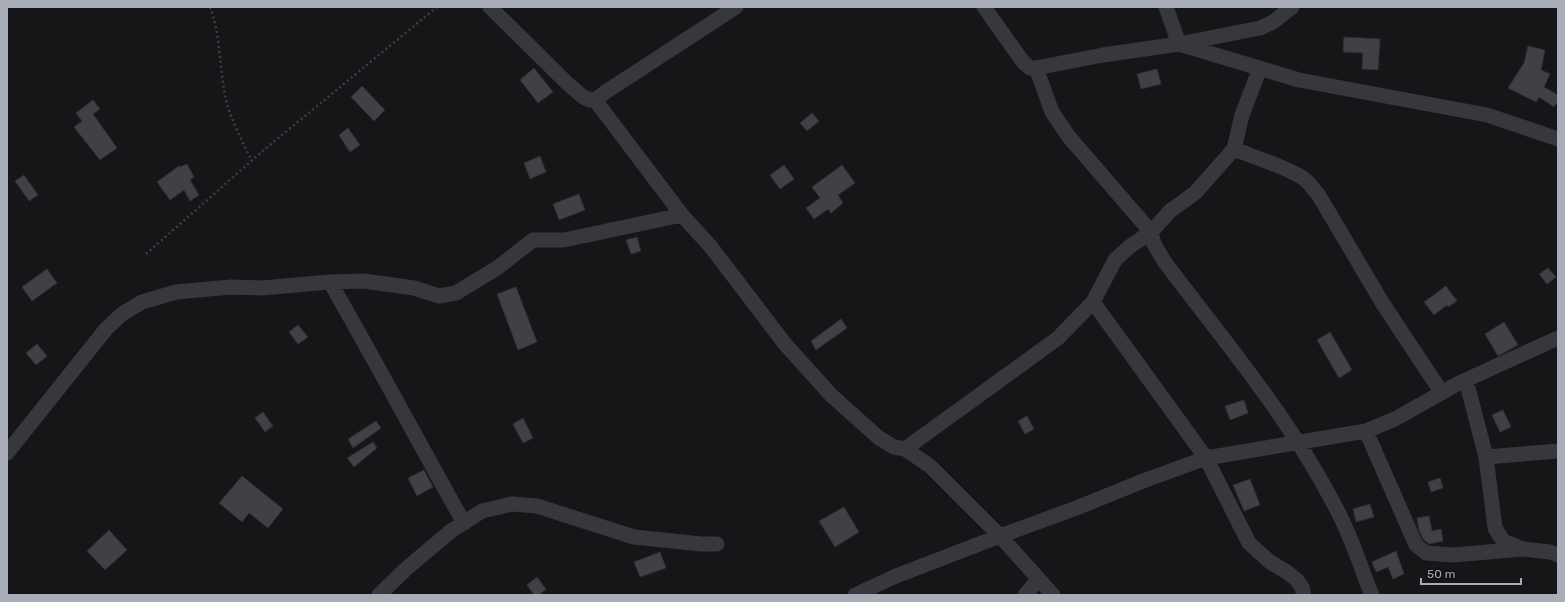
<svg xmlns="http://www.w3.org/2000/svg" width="1565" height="602" font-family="Rubik,sans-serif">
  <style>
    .building { fill: #404145; stroke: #303034 }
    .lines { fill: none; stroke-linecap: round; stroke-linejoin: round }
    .path { stroke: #3d3f44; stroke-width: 2.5; stroke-dasharray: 2 3; stroke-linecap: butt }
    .minor { stroke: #37383d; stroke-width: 15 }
  </style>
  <rect width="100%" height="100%" fill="#161618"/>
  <!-- building -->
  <path class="building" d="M1344 37 1380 39 1378 70 1362 69 1363 53 1343 52Z
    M1528 46 1545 50 1541 70 1550 74 1544 87 1558 95V101L1554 107 1539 97 1536 102 1508 88 1524 63Z
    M534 68 553 92 538 103 520 80Z
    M1157 69 1161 84 1141 89 1137 74Z
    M362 86 385 110 374 121 351 97Z
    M93 100 100 109 93 114 117 148 100 160 74 127 82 121 76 113Z
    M812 113 819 121 807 131 800 123Z
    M348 128 360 145 350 152 339 135Z
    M540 156 546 172 530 179 524 163Z
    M187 164 194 177 190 180 199 195 190 201 184 190 170 200 157 182 179 166 180 167Z
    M784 165 794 179 780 189 770 175Z
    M842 165 855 183 838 195 843 203 831 213 828 209 814 219 806 208 820 198 812 187Z
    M24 175 38 195 29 201 15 181Z
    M579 194 585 210 559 220 553 204Z
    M637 237 641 251 631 254 626 240Z
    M1548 268 1556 277 1547 284 1539 274Z
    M47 269 57 283 32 301 22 287Z
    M1446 286 1457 301 1448 307 1447 305 1434 315 1424 302Z
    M516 287 537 342 518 350 497 294Z
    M841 319 847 328 816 350 811 341Z
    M1504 322 1518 345 1498 356 1485 334Z
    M298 325 308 337 298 344 289 332Z
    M1330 332 1352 370 1339 378 1317 340Z
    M37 344 47 356 36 365 26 353Z
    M1244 400 1248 413 1230 420 1225 406Z
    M1503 410 1511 427 1500 432 1492 415Z
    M263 412 273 426 265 432 255 418Z
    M1027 416 1034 429 1025 434 1018 421Z
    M523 418 533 438 523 443 513 424Z
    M376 421 381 428 353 448 348 439Z
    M373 442 377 448 354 467 347 458Z
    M424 470 433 487 417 496 408 478Z
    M242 476 283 509 268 528 249 513 242 522 219 503Z
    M1440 478 1443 488 1431 492 1428 482Z
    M1250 479 1260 505 1244 511 1233 485Z
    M1370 504 1374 517 1356 522 1353 509Z
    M844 507 859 532 835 547 819 521Z
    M1429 516 1432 531 1441 529 1443 541 1429 544 1423 539 1419 530 1417 518Z
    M109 530 127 550 105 570 87 551Z
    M1396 551 1404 574 1393 579 1388 567 1376 572 1372 562Z
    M660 552 666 568 640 577 634 562Z
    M537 577 546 589 539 595H534L527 585Z"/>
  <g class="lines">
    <!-- path -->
    <path class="path" d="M210 7C221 35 219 66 225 95 228 114 243 143 252 161
      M146 254 265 149 437 7"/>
    <!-- minor -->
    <path class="minor" d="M490 7 566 82 583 97 590 100H595L607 91 736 7
      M984 7 1023 62 1030 68H1036L1103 55 1179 44 1260 28 1273 22 1292 7
      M1166 7 1179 44 1299 80 1487 115 1558 139
      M1260 68 1242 115 1234 149C1256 158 1282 165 1303 178 1309 182 1313 189 1318 194L1383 304 1442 393
      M595 100 682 215 711 247 785 344 831 395 879 438 894 447 905 449 930 466 1000 536 1079 507 1143 481 1206 458 1366 431 1395 419 1457 384 1558 338
      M1234 149 1195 193 1170 211 1151 232 1154 244 1164 261C1224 341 1290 418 1336 508 1351 535 1360 566 1372 595
      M330 282C376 362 419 443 464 523
      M1093 302 1206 458 1249 543 1270 562 1287 572 1297 580 1303 589V595
      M1466 380 1486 457 1558 451
      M1366 431 1416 545 1426 553 1453 555 1523 549
      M905 449 1058 338 1093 302 1115 260 1129 247 1151 232 1069 137 1052 112 1036 68
      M7 453 106 329 122 314 142 302 176 292 231 287 262 288 330 282 364 281 414 288 439 296 456 293 497 268 533 240H564L682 215
      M1486 457 1495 528 1503 541 1523 549 1550 552 1558 555
      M379 595 407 568 451 531 482 511 512 504 537 506 634 537 701 544H717
      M855 595 896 576 1000 536 1053 595
      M1025 595 1038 580"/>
  </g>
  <!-- border -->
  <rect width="1565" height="602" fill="none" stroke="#a8adb8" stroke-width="16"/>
  <!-- scale -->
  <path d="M1421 578v6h100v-6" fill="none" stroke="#a8adb8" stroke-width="2"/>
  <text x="1427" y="578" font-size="12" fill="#a8adb8" stroke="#111113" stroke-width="3" paint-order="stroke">50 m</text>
</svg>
